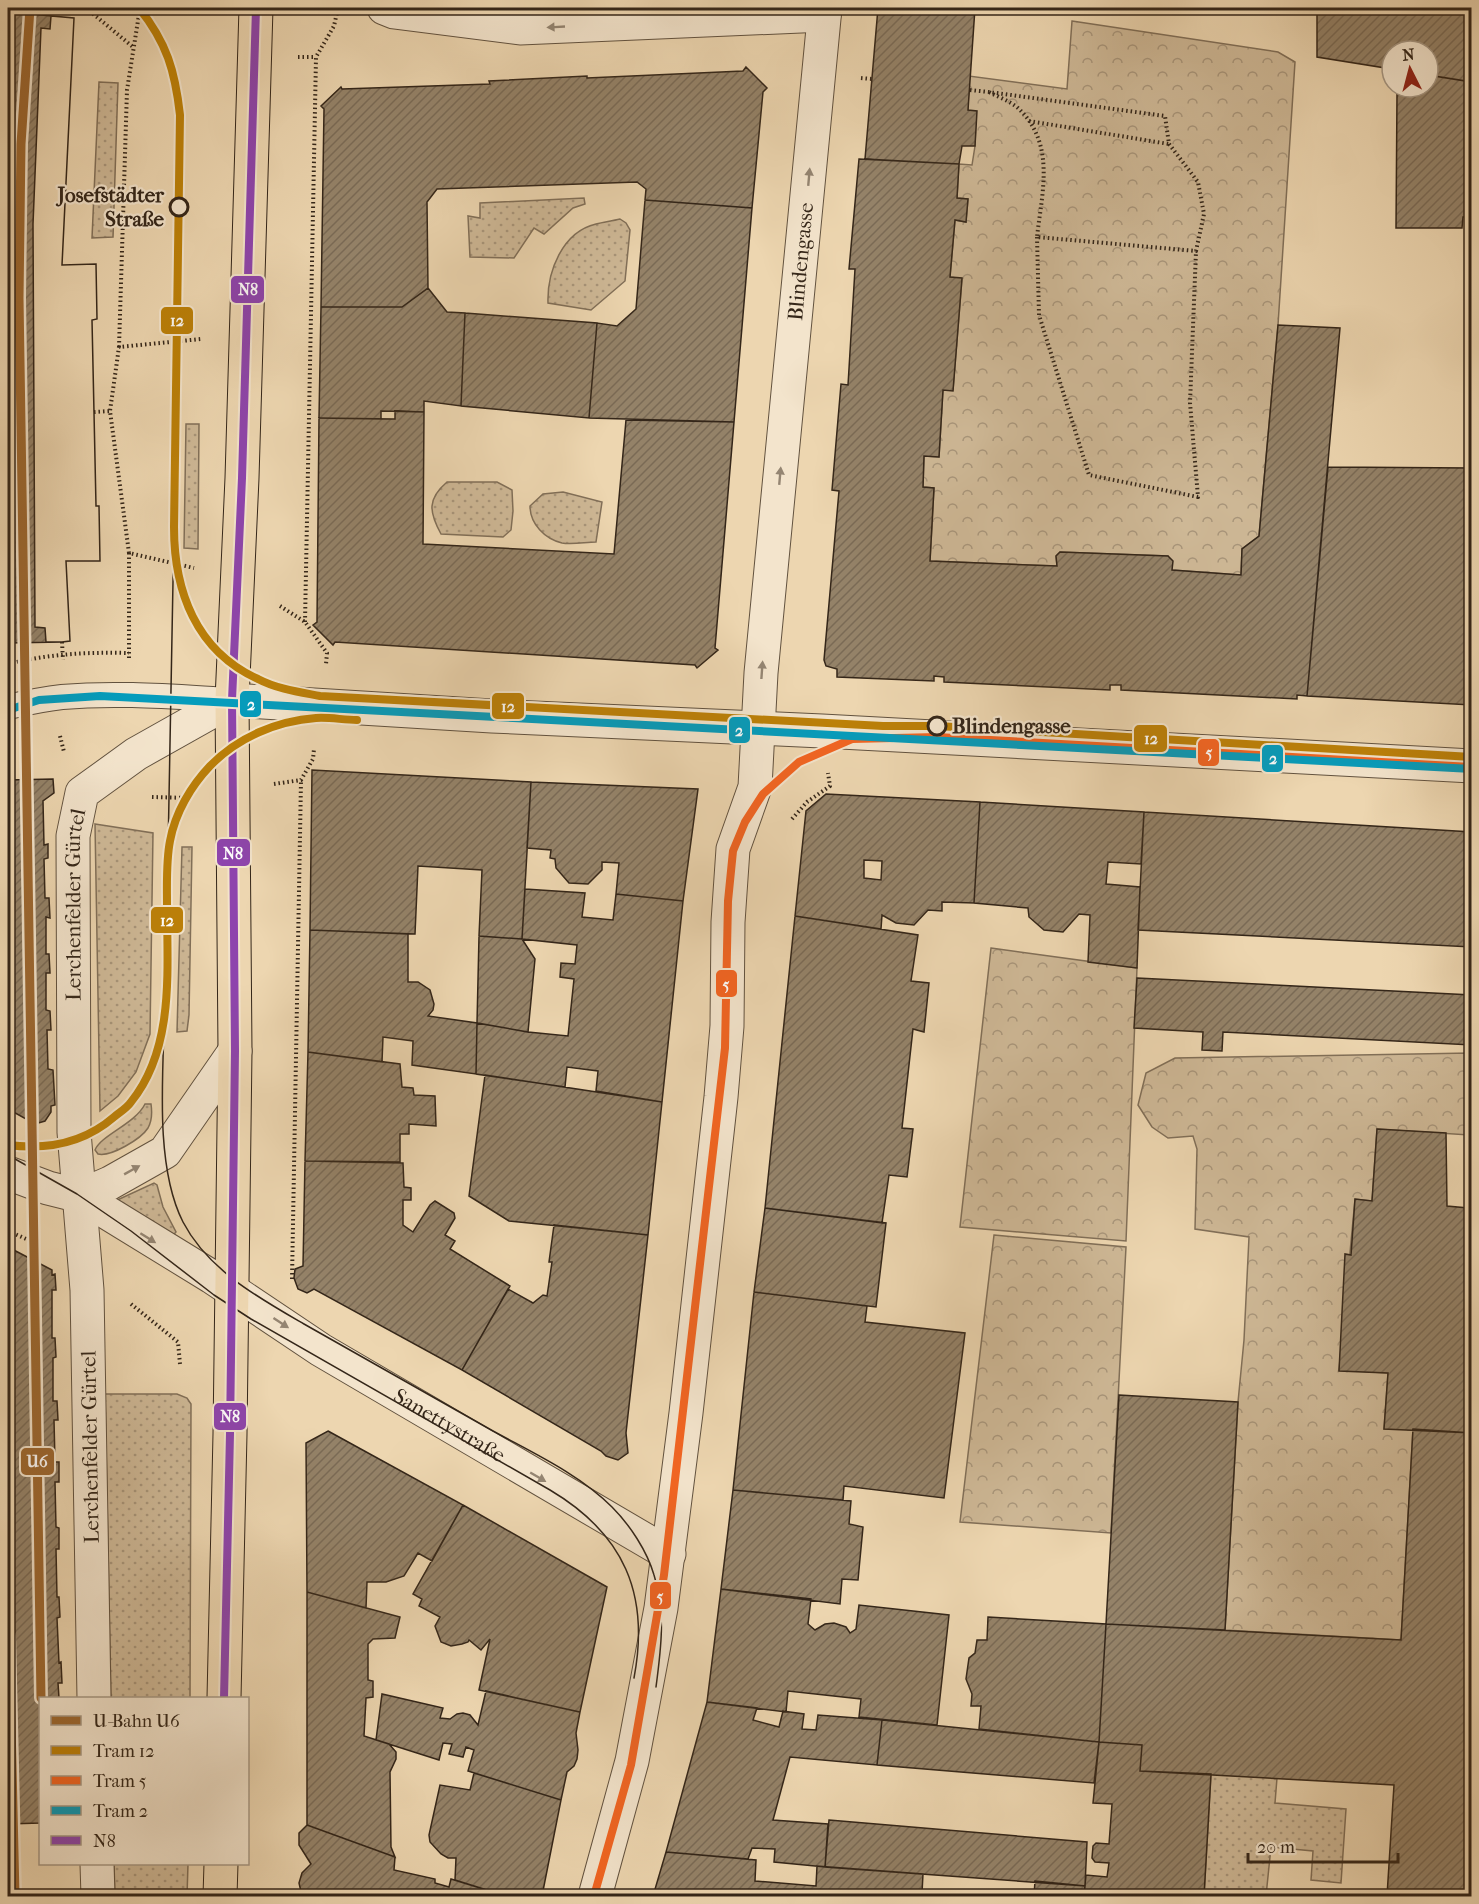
<svg xmlns="http://www.w3.org/2000/svg" width="1479" height="1904" font-family="'IM FELL French Canon',serif">
  <style>
    .grass { fill: url(#grass-dots); stroke: #816f58; stroke-width: 1.5 }
    .park { fill: url(#park-crowns); stroke: #816f58; stroke-width: 1.5 }
    .building { fill: url(#building-hatch); stroke: #342619; stroke-width: 1.5; fill-rule: evenodd }
    .lines { fill: none; stroke-linecap: round; stroke-linejoin: round }
    .service-casing { stroke: #62523f; stroke-width: 26 }
    .pedestrian-casing { stroke: #62523f; stroke-width: 35 }
    .minor-casing { stroke: #62523f; stroke-width: 35 }
    .tertiary-casing { stroke: #62523f; stroke-width: 35 }
    .primary-casing { stroke: #342619; stroke-width: 35 }
    .path { stroke: #342619; stroke-width: 4; stroke-dasharray: 1.5 3; stroke-linecap: butt }
    .service { stroke: #f3e4cc; stroke-width: 24 }
    .pedestrian { stroke: #f3e4cc; stroke-width: 33 }
    .minor { stroke: #f3e4cc; stroke-width: 33 }
    .tertiary { stroke: #f3e4cc; stroke-width: 33 }
    .primary { stroke: #edd6b0; stroke-width: 33 }
    .tram { stroke: #342619; stroke-width: 1.5 }
    .bus-1-casing { stroke: #f3e4cc; stroke-width: 12 }
    .bus-1 { stroke: #8e44ad; stroke-width: 8 }
    .tram-1-casing { stroke: #f3e4cc; stroke-width: 12 }
    .tram-2-casing { stroke: #f3e4cc; stroke-width: 12 }
    .tram-3-casing { stroke: #f3e4cc; stroke-width: 12 }
    .tram-1 { stroke: #bc8008; stroke-width: 8 }
    .tram-2 { stroke: #f26522; stroke-width: 8 }
    .tram-3 { stroke: #059cbc; stroke-width: 8 }
    .metro-1-casing { stroke: #f3e4cc; stroke-width: 14 }
    .metro-1 { stroke: #9d6830; stroke-width: 9 }
    .oneway { fill: #948572 }
    .stop-dot { fill: #f3e4cc; stroke: #342619; stroke-width: 3 }
    .labels { text-anchor: middle; dominant-baseline: central; stroke-width: 4.5; stroke-linejoin: round; paint-order: stroke }
    .stop-label { font-size: 21px; font-weight: bold; fill: #342619; stroke: #f3e4cc; text-anchor: end }
    .street-label { font-size: 21px; fill: #342619; stroke: #f3e4cc }
    .line-badge { stroke: #f3e4cc; stroke-width: 2 }
    .badge-label { font-size: 16px; text-anchor: middle; font-weight: bold; fill: #fff }
  </style>
  <defs>
    <pattern id="grass-dots" width="8" height="8" patternUnits="userSpaceOnUse" patternTransform="scale(1.5)"><rect width="8" height="8" fill="#ceb896"/><path d="M2 2h.1M6 6h.1" fill="none" stroke="#a8957a" stroke-width="1.8" stroke-linecap="round"/></pattern>
    <pattern id="park-crowns" width="20" height="18" patternUnits="userSpaceOnUse" patternTransform="scale(1.5)"><rect width="20" height="18" fill="#ceb896"/><path d="M2 6a3 3 0 1 1 6 0M12 15a3 3 0 1 1 6 0" fill="none" stroke="#a8957a"/></pattern>
    <pattern id="building-hatch" width="6" height="6" patternUnits="userSpaceOnUse" patternTransform="scale(1.5)"><rect width="6" height="6" fill="#948268"/><path d="M-1 1l2-2M0 6l6-6M5 7l2-2" fill="none" stroke="#7a6a55"/></pattern>
  </defs>
  <rect width="100%" height="100%" fill="#edd6b0"/>
  <filter id="stains"><feTurbulence type="fractalNoise" baseFrequency=".00333" numOctaves="4"/><feColorMatrix values="0 0 0 0 .2 0 0 0 0 .09 0 0 0 0 .02 0 0 0 .5 -.17"/></filter>
  <radialGradient id="worn" r=".72"><stop offset=".6" stop-color="#630" stop-opacity="0"/><stop offset="1" stop-color="#630" stop-opacity=".3"/></radialGradient>
  <!-- grass -->
  <path class="grass" d="M99 82 118 83 113 237 92 238Z
    M584 198 585 204 573 208 544 234 534 228 514 258 470 257 468 216 480 218V203Z
    M620 219 626 223 630 230 625 281 591 310 548 303C547 272 562 232 596 224 604 222 612 221 620 219Z
    M186 424H199L198 549 184 548Z
    M447 482H497L512 490 513 511 511 530 503 537 441 534C429 512 427 499 447 482Z
    M563 492 602 502 596 542C586 542 572 545 562 543 545 539 530 524 530 506L543 494Z
    M95 824 153 833 150 1034 136 1072 118 1096 100 1111Z
    M182 847H192L189 1015 187 1031 177 1032Z
    M145 1104H151C152 1111 152 1121 148 1128 141 1139 111 1157 98 1154L95 1150C101 1135 135 1124 145 1104Z
    M154 1183 157 1185 163 1207 176 1232 165 1245 113 1202Z
    M105 1394H177L187 1398 191 1404 190 1698H111Z
    M1211 1774 1277 1778 1275 1803 1346 1809 1341 1883 1311 1880 1313 1851 1271 1847 1266 1896H1204Z
    M114 1864H188L187 1896H115Z"/>
  <!-- park -->
  <path class="park" d="M1072 21 1278 52 1295 62 1278 325 1259 536 1242 549 1241 575 1172 570 1168 556 1060 552 1056 556 1057 566 930 561 934 488 923 487 924 456 939 457 943 390H953L962 279 950 277 955 220 966 222 968 199 957 198 959 164 972 165 975 146 976 116 968 110 969 76 1067 89Z
    M991 948 1137 968 1126 1241 960 1227Z
    M1471 1053 1469 1135 1377 1129 1372 1201 1355 1199 1339 1370 1388 1373 1384 1429H1413L1401 1640 1225 1630 1238 1402 1244 1340 1249 1237 1195 1229 1197 1149 1193 1136 1168 1138 1152 1127 1138 1105 1146 1073 1175 1058Z
    M994 1235 1126 1247 1111 1533 960 1522Z"/>
  <!-- building -->
  <path class="building" d="M878 8H975L968 110 977 111 975 146H962L959 164 865 159Z
    M1317 8H1472V82L1428 75V51H1392V69L1317 57Z
    M8 12 74 18 62 265 96 264 97 319 92 320 94 412 96 506H99L100 561H66L70 641 62 642 8 643Z
    M51 16 74 18 62 265 96 264 97 319 92 320 96 506H99L100 561H66L70 641 62 642H46L45 628 35 627 33 224 41 28 50 29Z
    M746 67 767 88 763 92 752 208 645 200 646 189 637 182 437 189 427 202 428 288 402 307H321L324 109 321 106 341 87 342 89 490 84 489 81 587 76V78L743 71Z
    M1428 75 1472 82V217H1463L1462 228H1396L1397 94 1420 92V87H1428Z
    M859 159 959 164 957 198 968 199 966 222 955 220 950 277 962 278 953 391 943 390 939 457 924 456 923 487 934 488 930 561 1057 566 1056 556 1060 552 1168 556 1173 561 1172 570 1241 575 1242 549 1259 536 1278 325 1340 328 1307 696 1297 695V699L1121 690V685H1110V690L944 682V677L934 676V681L837 677V669L826 666 824 660 839 491 832 490 841 384 848 385 855 269H849Z
    M645 200 752 208 734 422 589 418 597 323 617 326 636 309Z
    M428 288 447 312 465 313 461 406 424 401V412L381 411V419L319 418 321 307H402Z
    M465 313 597 323 589 418 461 406Z
    M395 411 424 412 423 544 614 554 626 420 734 422 715 648 718 650 697 668 695 665 335 642 333 645 313 625 317 622 319 418 395 419Z
    M1328 467 1472 468V705L1307 696Z
    M312 770 531 782 522 939 479 936 482 870 418 866 415 934 310 930Z
    M53 779 54 793 43 801 44 845 48 844V858L44 859 45 898H49L50 918 46 917V954H49L50 973H46V1010L50 1011 51 1030H47L48 1069 53 1070 55 1105 51 1106V1112L45 1121 35 1124 8 1109V780Z
    M531 782 698 789 683 901 616 894 619 863 602 862V870L588 884 569 883 556 868 555 859 550 858 551 850 527 848Z
    M826 794 980 802 974 903 942 902V911L928 910 914 925 896 923 882 915 881 929 795 916 806 811ZM864 860 882 861 881 880 864 878Z
    M980 802 1144 812 1141 864 1108 862 1106 884 1140 887 1137 968 1088 962 1090 915 1079 914 1063 932 1044 930 1029 917 1028 908 974 903Z
    M1144 812 1472 832V947L1138 930Z
    M525 889 585 893 582 917 613 920 616 894 683 901 662 1102 596 1091 598 1071 567 1067 565 1087 476 1074 477 1023 528 1032 568 1036 574 979 560 977 561 963 575 964 577 945 522 939Z
    M795 916 918 935 911 981 929 983 924 1032 913 1029 902 1128 913 1129 907 1177 889 1175 882 1223 765 1208Z
    M310 930 408 934V982H418L430 990 434 1004 433 1010 428 1016 477 1023 476 1074 412 1065 413 1041 383 1037 382 1062 308 1052Z
    M479 936 522 939 535 959 528 1032 477 1023Z
    M1137 978 1472 995V1045L1223 1032 1222 1051 1202 1050 1203 1032 1134 1028Z
    M308 1052 400 1064 402 1087 413 1088 414 1095 435 1096 436 1126 409 1124V1134H400V1162L305 1161Z
    M485 1075 662 1102 648 1235 509 1221 469 1196Z
    M1377 1129 1446 1133 1447 1206 1468 1208 1472 1305V1433L1384 1429 1388 1373 1339 1371 1345 1254 1351 1255 1355 1199 1372 1201Z
    M305 1161 403 1163 404 1187 411 1188V1200H403V1225L413 1232 430 1205 435 1201 454 1213 455 1218 445 1235 455 1241 450 1249 510 1286 462 1370 314 1289 307 1293 298 1289 294 1278 295 1269 303 1266Z
    M765 1208 886 1223 876 1307 754 1292Z
    M554 1225 648 1235 626 1433 628 1453 618 1460 606 1456 601 1451 462 1370 508 1289 533 1303 543 1295 547 1296 552 1262H549Z
    M8 1247 52 1270V1275L55 1274 56 1290H52V1338H55L56 1357 53 1358V1401H57L58 1420H54L55 1462H59V1482H55L56 1527 59 1528V1549H56L57 1597H59L60 1617 57 1618 59 1663 61 1662 62 1683H58L59 1698H40V1823L8 1824Z
    M754 1292 867 1306 865 1322 965 1333 944 1498 844 1486 843 1500 733 1490Z
    M1119 1395 1238 1402 1225 1630 1106 1624Z
    M1413 1429 1472 1433V1835L1468 1896H1387L1394 1785 1140 1771 1142 1745 1099 1742 1106 1624 1401 1640Z
    M328 1431 463 1505 432 1561 418 1553 404 1576 386 1582H367L366 1608 307 1592 306 1443Z
    M733 1490 851 1501 849 1524 863 1527 858 1580 842 1579 840 1604 721 1589Z
    M463 1505 607 1587 580 1712 479 1690 490 1639 481 1650 469 1640 468 1642 462 1644 451 1646 441 1642 435 1626 440 1617 419 1606 422 1599 413 1594Z
    M721 1589 811 1599 808 1624 815 1630 825 1624 834 1623 846 1627 850 1633 856 1629 859 1605 949 1615 937 1725 859 1717 861 1699 788 1691 786 1712 707 1702Z
    M307 1592 400 1617 395 1638 373 1639 368 1644V1680L373 1681V1697L366 1698 364 1736 389 1744 396 1752V1759L390 1772 391 1847 395 1857 307 1825Z
    M988 1617 1106 1624 1099 1742 979 1729 981 1706H971L972 1694 966 1679 969 1658 975 1653 977 1640H987Z
    M486 1691 580 1712 576 1733 578 1750 577 1759 574 1766 567 1772 561 1800 468 1771 474 1750 466 1747 463 1757 449 1754 452 1744 443 1743 439 1760 376 1740 382 1694 443 1708 440 1718 450 1719 457 1714 463 1713 470 1715 478 1725Z
    M707 1702 757 1708 753 1720 779 1727 783 1711 804 1714 802 1729 816 1730 818 1715 882 1720 877 1765 790 1757 773 1820 828 1824 825 1867 774 1862 775 1849 752 1848 748 1859 666 1852Z
    M882 1720 1099 1742 1094 1783 877 1765Z
    M1099 1742 1142 1745 1140 1771 1211 1774 1204 1896H1084L1086 1875 1107 1877 1109 1863 1095 1862 1092 1858 1093 1846 1096 1843 1109 1844 1112 1804 1093 1803Z
    M474 1773 561 1800 542 1896H506L455 1880 456 1858H448L441 1854 430 1842 429 1835 440 1785 470 1790Z
    M829 1820 1087 1842 1085 1886 825 1867Z
    M307 1825 395 1857 394 1870 435 1879V1883L449 1887 451 1879 506 1896H302L299 1883 302 1873 311 1864 299 1845V1833Z
    M666 1852 756 1860 755 1881 816 1886 817 1866 923 1874 922 1893 958 1896H653Z
    M1035 1881 1085 1886 1084 1896H1034Z"/>
  <g class="lines">
    <!-- service casing -->
    <g class="service-casing">
      <path id="service" d="M8 707C25 703 43 699 62 697 118 692 175 697 232 700"/>
    </g>
    <!-- pedestrian casing -->
    <g class="pedestrian-casing">
      <g id="pedestrian">
        <path id="s1" d="M94 1698 87 1290 74 1132 73 836 82 793 136 754 232 700"/>
        <path d="M97 1864 98 1896"/>
      </g>
    </g>
    <!-- minor casing -->
    <g class="minor-casing">
      <g id="minor">
        <path d="M384 8 394 12 520 28 824 15"/>
        <path id="s2" d="M80 1196 212 1277 321 1350 669 1554"/>
        <path id="s3" d="M595 1896 632 1761 661 1608 686 1413 721 1097 727 1026 728 922 733 849 755 787 761 673 825 8"/>
      </g>
    </g>
    <!-- tertiary casing -->
    <g class="tertiary-casing">
      <path id="tertiary" d="M232 700 492 716 822 731 1472 766
        M8 1173 48 1188 80 1196 110 1183 165 1152 235 1051"/>
    </g>
    <!-- primary casing -->
    <g class="primary-casing">
      <path id="primary" d="M224 1698 230 1434 235 1051 232 700 242 478 256 8
        M220 1896 221 1864"/>
    </g>
    <!-- path -->
    <path class="path" d="M86 8 133 47
      M298 57H316
      M861 78 872 79
      M970 90 989 92 1165 116 1169 144 1198 182 1204 214 1196 251 1037 237C1042 192 1056 144 1018 108 1010 101 998 97 989 92
      M1029 121 1169 144
      M1037 237 1039 315 1089 475 1198 497 1190 403 1196 251
      M119 347 127 90 140 8
      M94 412 110 411
      M129 553 110 411 119 347 201 339
      M280 606 305 622 327 653 326 664
      M305 622 316 57 334 26 338 8
      M62 642 63 660
      M129 658V553L194 568
      M8 664C48 654 87 652 129 653
      M60 736 64 752
      M274 784 301 780 313 759 314 749
      M152 797 190 798
      M792 819 807 802 830 786 828 773
      M8 1231 40 1245
      M292 1279 301 780
      M131 1304 178 1342 180 1364
      M8 1895 55 1894"/>
    <!-- service -->
    <use href="#service" class="service"/>
    <!-- pedestrian -->
    <use href="#pedestrian" class="pedestrian"/>
    <!-- minor -->
    <use href="#minor" class="minor"/>
    <!-- tertiary -->
    <use href="#tertiary" class="tertiary"/>
    <!-- primary -->
    <use href="#primary" class="primary"/>
    <!-- tram -->
    <path class="tram" d="M168 852 174 527
      M165 998C164 1065 153 1163 183 1222 208 1270 259 1298 304 1324 367 1359 430 1395 493 1431 533 1453 579 1474 612 1507 630 1525 647 1551 654 1575 666 1612 661 1649 656 1687
      M8 1155 77 1194 131 1231 214 1295 251 1319 550 1490C624 1534 650 1594 634 1678"/>
    <!-- bus-1 casing -->
    <g class="bus-1-casing">
      <path id="bus-1" d="M224 1698 230 1434 235 1051 232 700 242 478 256 8"/>
    </g>
    <!-- bus-1 -->
    <use href="#bus-1" class="bus-1"/>
    <!-- tram-1 casing -->
    <g class="tram-1-casing">
      <path id="tram-1" d="M139 8C167 43 175 71 180 115L174 527C174 591 196 651 258 679 277 689 299 692 320 696L883 726H937L1472 757
        M8 1145C47 1150 84 1143 114 1117 120 1112 127 1108 131 1102 175 1048 167 969 167 904 167 884 166 861 170 841 175 813 191 786 210 766 238 737 277 721 316 718 330 717 343 720 357 720"/>
    </g>
    <!-- tram-2 casing -->
    <g class="tram-2-casing">
      <path id="tram-2" d="M594 1896 631 1765 664 1575 725 1048 728 901 733 851 745 822 763 794 799 762 852 739 937 737 1471 767"/>
    </g>
    <!-- tram-3 casing -->
    <g class="tram-3-casing">
      <path id="tram-3" d="M8 710 39 700 100 696 1472 769"/>
    </g>
    <!-- tram-1 -->
    <use href="#tram-1" class="tram-1"/>
    <!-- tram-2 -->
    <use href="#tram-2" class="tram-2"/>
    <!-- tram-3 -->
    <use href="#tram-3" class="tram-3"/>
    <!-- metro-1 casing -->
    <g class="metro-1-casing">
      <path id="metro-1" d="M30 8 21 144 19 298 41 1698
        M9 1636 15 1896"/>
    </g>
    <!-- metro-1 -->
    <use href="#metro-1" class="metro-1"/>
  </g>
  <!-- one-way arrows -->
  <defs><path id="oneway-solid" d="M-6-.8H1V-3.2L6.5 0L1 3.2V.8H-6Z" transform="scale(1.5)"/></defs>
  <g class="oneway">
    <use href="#oneway-solid" transform="translate(556 27) rotate(177)"/>
    <use href="#oneway-solid" transform="translate(809 177) rotate(-85)"/>
    <use href="#oneway-solid" transform="translate(780 476) rotate(-85)"/>
    <use href="#oneway-solid" transform="translate(762 670) rotate(-86)"/>
    <use href="#oneway-solid" transform="translate(132 1170) rotate(-29)"/>
    <use href="#oneway-solid" transform="translate(148 1238) rotate(32)"/>
    <use href="#oneway-solid" transform="translate(281 1323) rotate(33)"/>
    <use href="#oneway-solid" transform="translate(538 1477) rotate(30)"/>
  </g>
  <!-- markers -->
  <g class="stop-dot">
    <circle cx="179" cy="207" r="9"/>
    <circle cx="937" cy="726" r="9"/>
  </g>
  <g class="labels">
    <!-- stop labels -->
    <g class="stop-label">
      <text x="164" y="195">Josefstädter<tspan x="164" dy="24">Straße</tspan></text>
      <text x="952" y="726" text-anchor="start">Blindengasse</text>
    </g>
    <!-- street labels -->
    <g class="street-label">
      <text stroke="none"><textPath href="#s3" startOffset="1652">Blindengasse</textPath></text>
      <text stroke="none"><textPath href="#s1" startOffset="794">Lerchenfelder Gürtel</textPath></text>
      <text stroke="none"><textPath href="#s2" startOffset="435">Sanettystraße</textPath></text>
      <text transform="translate(90 1447) rotate(-91)">Lerchenfelder Gürtel</text>
    </g>
  </g>
  <g class="line-badge">
    <rect x="230" y="275" width="35" height="29" rx="6" fill="#8e44ad"/>
    <rect x="160" y="306" width="34" height="29" rx="6" fill="#bc8008"/>
    <rect x="239" y="690" width="23" height="28" rx="6" fill="#059cbc"/>
    <rect x="491" y="692" width="34" height="28" rx="6" fill="#bc8008"/>
    <rect x="728" y="716" width="23" height="28" rx="6" fill="#059cbc"/>
    <rect x="1133" y="724" width="35" height="29" rx="6" fill="#bc8008"/>
    <rect x="1197" y="738" width="23" height="29" rx="6" fill="#f26522"/>
    <rect x="1261" y="744" width="23" height="29" rx="6" fill="#059cbc"/>
    <rect x="216" y="838" width="35" height="29" rx="6" fill="#8e44ad"/>
    <rect x="150" y="906" width="34" height="28" rx="6" fill="#bc8008"/>
    <rect x="715" y="969" width="23" height="29" rx="6" fill="#f26522"/>
    <rect x="213" y="1402" width="34" height="29" rx="6" fill="#8e44ad"/>
    <rect x="20" y="1447" width="35" height="29" rx="6" fill="#9d6830"/>
    <rect x="649" y="1581" width="23" height="29" rx="6" fill="#f26522"/>
  </g>
  <g class="badge-label">
    <text x="248" y="295">N8</text>
    <text x="177" y="326">12</text>
    <text x="251" y="710">2</text>
    <text x="508" y="712">12</text>
    <text x="739" y="736">2</text>
    <text x="1151" y="744">12</text>
    <text x="1209" y="758">5</text>
    <text x="1273" y="764">2</text>
    <text x="233" y="859">N8</text>
    <text x="167" y="926">12</text>
    <text x="726" y="990">5</text>
    <text x="230" y="1422">N8</text>
    <text x="37" y="1467">U6</text>
    <text x="660" y="1602">5</text>
  </g>
  <!-- margin -->
  <rect width="1479" height="1904" fill="none" stroke="#edd6b0" stroke-width="30"/>
  <rect x="9" y="9" width="1461" height="1886" fill="none" stroke="#342619" stroke-width="3"/>
  <rect x="15" y="15" width="1449" height="1874" fill="none" stroke="#342619" stroke-width="1.5"/>
  <!-- legend -->
  <rect x="39" y="1697" width="210" height="168" fill="#f3e4cc" stroke="#a79884" stroke-width="1.5"/>
  <rect x="51" y="1716" width="30" height="9" fill="#9d6830" stroke="#a79884" stroke-width="1.5"/>
  <text x="93" y="1727" font-size="18" fill="#342619">U-Bahn U6</text>
  <rect x="51" y="1746" width="30" height="9" fill="#bc8008" stroke="#a79884" stroke-width="1.5"/>
  <text x="93" y="1757" font-size="18" fill="#342619">Tram 12</text>
  <rect x="51" y="1776" width="30" height="9" fill="#f26522" stroke="#a79884" stroke-width="1.5"/>
  <text x="93" y="1787" font-size="18" fill="#342619">Tram 5</text>
  <rect x="51" y="1806" width="30" height="9" fill="#059cbc" stroke="#a79884" stroke-width="1.5"/>
  <text x="93" y="1817" font-size="18" fill="#342619">Tram 2</text>
  <rect x="51" y="1836" width="30" height="9" fill="#8e44ad" stroke="#a79884" stroke-width="1.5"/>
  <text x="93" y="1847" font-size="18" fill="#342619">N8</text>
  <!-- north arrow -->
  <g transform="translate(1410 69) rotate(354)"><circle r="28" fill="#f3e4cc" stroke="#a79884" stroke-width="1.5"/>
  <path d="M0-4.5L10 22L0 15L-10 22Z" fill="#8f2418"/>
  <text y="-9" font-size="16" font-weight="bold" text-anchor="middle" fill="#342619">N</text>
  </g>
  <!-- scale -->
  <path d="M1248 1853v9h150v-9" fill="none" stroke="#342619" stroke-width="3"/>
  <text x="1257" y="1853" font-size="18" fill="#342619" stroke="#f3e4cc" stroke-width="4.5" paint-order="stroke">20 m</text>
  <rect width="100%" height="100%" filter="url(#stains)"/>
  <rect width="100%" height="100%" fill="url(#worn)"/>
</svg>
